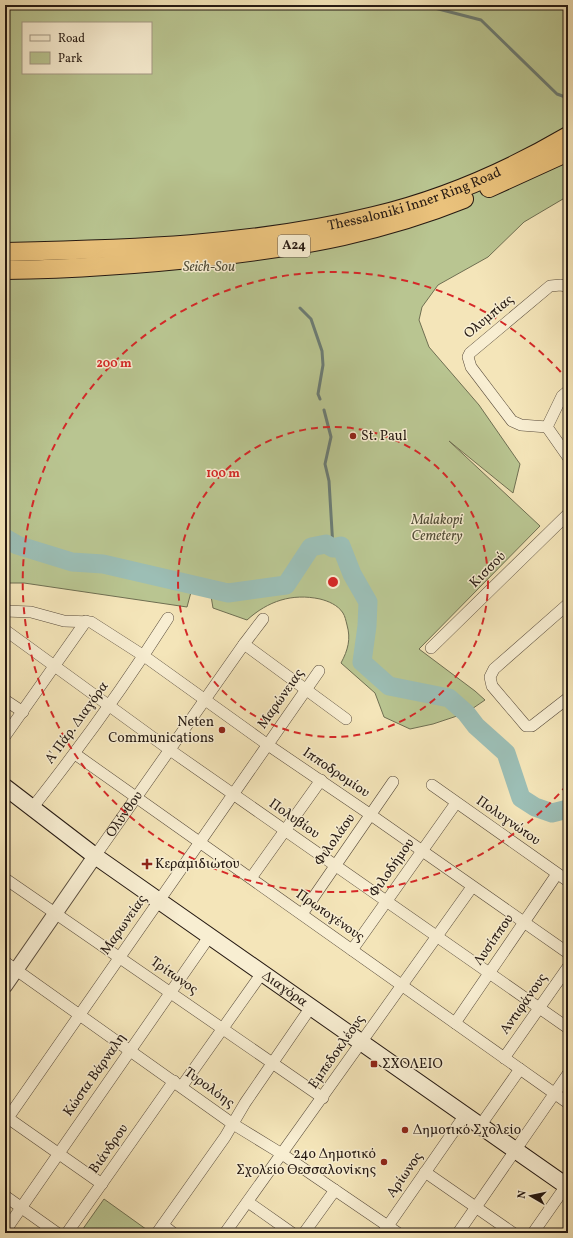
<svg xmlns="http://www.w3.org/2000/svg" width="573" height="1238" font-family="Vollkorn,serif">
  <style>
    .green { fill: #b9c591; stroke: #6f6f52; fill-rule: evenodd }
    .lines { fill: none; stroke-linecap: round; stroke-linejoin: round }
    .stream { stroke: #6c7c74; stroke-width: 3 }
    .river { stroke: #9cbeb5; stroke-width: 19 }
    .minor-casing { stroke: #594c3c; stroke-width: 12 }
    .tertiary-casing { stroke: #594c3c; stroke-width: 16 }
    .secondary-casing { stroke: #251912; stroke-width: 18 }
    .trunk-casing { stroke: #251912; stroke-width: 20 }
    .minor { stroke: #f8eed2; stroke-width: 11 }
    .tertiary { stroke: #f8eed2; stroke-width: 14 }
    .secondary { stroke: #f8eed2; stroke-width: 16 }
    .trunk { stroke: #eac27c; stroke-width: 18 }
    .ring { fill: none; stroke: #d62828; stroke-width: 2; stroke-dasharray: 7 5 }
    .poi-dot { fill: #8f2418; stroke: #f8eed2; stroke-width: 1.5 }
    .labels { text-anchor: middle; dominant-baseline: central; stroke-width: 3; stroke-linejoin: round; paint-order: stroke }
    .shield { fill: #f8eed2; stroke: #64594c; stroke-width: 1 }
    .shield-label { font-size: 13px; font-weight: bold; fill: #251912 }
    .street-label { font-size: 14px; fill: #251912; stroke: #f8eed2 }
    .park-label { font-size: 14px; font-style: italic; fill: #514d38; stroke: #f8eed2 }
    .poi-label { font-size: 14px; fill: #251912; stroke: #f8eed2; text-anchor: start }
    .centre { fill: #d62828; stroke: #f8eed2; stroke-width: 2 }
    .ring-label { font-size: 12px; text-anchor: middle; font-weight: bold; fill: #d62828; stroke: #f8eed2; stroke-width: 3; stroke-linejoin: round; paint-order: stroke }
  </style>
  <rect width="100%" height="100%" fill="#f4e5b9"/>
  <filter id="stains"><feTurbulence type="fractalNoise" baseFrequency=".005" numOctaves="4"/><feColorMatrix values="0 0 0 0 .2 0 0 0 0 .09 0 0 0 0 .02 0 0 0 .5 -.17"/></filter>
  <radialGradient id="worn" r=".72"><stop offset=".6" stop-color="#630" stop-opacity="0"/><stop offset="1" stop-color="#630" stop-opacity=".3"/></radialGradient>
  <!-- green -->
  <path class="green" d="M5 5H568V196L524 222 488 257 438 285 422 307 419 320 429 347 479 405 520 464 513 493 449 441 540 526 419 649 475 691 485 700 466 713 433 724 410 729 384 717 375 693 341 663C348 650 351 639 347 625 346 621 345 616 343 613 338 605 328 601 320 599 292 593 268 601 247 620L213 608 211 596 194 581 187 607 24 583H5ZM23 23H151V73H23Z
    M104 1199 150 1232V1233H80Z"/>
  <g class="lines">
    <!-- stream -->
    <path class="stream" d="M423 5 481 20 557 94 568 98
      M300 308 311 319 322 351 323 365 318 394 320 399
      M324 410 331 437 325 464 329 481 333 548"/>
    <!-- river -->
    <path class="river" d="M5 538 17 545 72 562 103 564 228 593 286 585 311 547 326 544 333 548 341 546 352 574 368 602 367 626 362 662 389 686 449 698 466 713 476 726 506 753 521 798 535 807 552 813 568 809"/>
    <!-- minor casing -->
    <g class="minor-casing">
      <g id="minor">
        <path d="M568 391 562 396 547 427 568 457"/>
        <path d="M547 427 521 425 512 421 471 367 468 357 470 353 550 286 561 285 568 287"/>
        <path d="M568 604 494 669 490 677 492 686 526 726H532L568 698"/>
        <path d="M5 611 31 612 64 621 91 622 144 656 268 745 371 815 568 953"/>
        <path d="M263 619 244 644 346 719"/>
        <path d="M5 630 170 750 568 1028"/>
        <path d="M431 648 568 514"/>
        <path d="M5 700 23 712"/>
        <path d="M5 736 86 621"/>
        <path d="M75 754 568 1103"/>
        <path d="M432 785 568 881"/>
        <path d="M33 807C81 746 126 684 168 618"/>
        <path id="s1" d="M95 856 244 644"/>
        <path d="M251 878 321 780"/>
        <path d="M7 880 323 1098"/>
        <path d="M302 914 393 782"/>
        <path d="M352 950 456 803"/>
        <path d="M5 962 233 1124 282 1154 398 1233"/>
        <path d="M455 1023 557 874"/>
        <path d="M504 1058 568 967"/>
        <path d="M182 1086 262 973"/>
        <path d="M5 1116 102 1184"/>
        <path d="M5 1122 319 671"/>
        <path d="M480 1126 520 1069"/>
        <path d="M425 1172 513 1233"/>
        <path d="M5 1196 57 1233"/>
        <path d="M248 1202 292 1233"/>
        <path d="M163 1225 173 1233"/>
        <path d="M5 1231 209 937"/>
        <path d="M67 1233 174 1081"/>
        <path d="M157 1233 225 1137 245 1103 311 1007"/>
        <path d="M225 1233 472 887"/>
        <path d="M304 1233 335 1190"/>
        <path d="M383 1233 465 1115"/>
        <path d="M458 1233 568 1074"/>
        <path d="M533 1233 568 1183"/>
      </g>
    </g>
    <!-- tertiary casing -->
    <g class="tertiary-casing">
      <path id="tertiary" d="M5 986 95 856"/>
    </g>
    <!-- secondary casing -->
    <g class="secondary-casing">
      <g id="secondary">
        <path id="s2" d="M5 787 95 856 568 1187"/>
      </g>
    </g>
    <!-- trunk casing -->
    <g class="trunk-casing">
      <g id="trunk">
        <path d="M489 188 568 152"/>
        <path id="s3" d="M5 252C128 249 253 246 374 216 441 200 508 171 568 136"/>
        <path d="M5 270C76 269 146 264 217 256 305 246 382 232 464 199"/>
      </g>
    </g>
    <!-- minor -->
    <use href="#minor" class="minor"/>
    <!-- tertiary -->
    <use href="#tertiary" class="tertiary"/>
    <!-- secondary -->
    <use href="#secondary" class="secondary"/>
    <!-- trunk -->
    <use href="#trunk" class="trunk"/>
  </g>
  <!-- distance rings -->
  <g class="ring">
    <circle cx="333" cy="582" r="155"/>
    <path d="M567 785A310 310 0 1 1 567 379"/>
  </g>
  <!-- markers -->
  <g class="poi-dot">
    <circle cx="353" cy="436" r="4"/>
    <circle cx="222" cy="730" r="4"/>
    <path d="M145 858h4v4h4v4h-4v4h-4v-4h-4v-4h4z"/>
    <rect x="370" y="1060" width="8" height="8" rx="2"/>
    <circle cx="405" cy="1130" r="4"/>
    <circle cx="384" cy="1162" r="4"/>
  </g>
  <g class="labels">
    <!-- shield labels -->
    <rect class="shield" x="278" y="235" width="32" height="22" rx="3"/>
    <g class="shield-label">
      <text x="294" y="246">Α24</text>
    </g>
    <!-- street labels -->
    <g class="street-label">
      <text stroke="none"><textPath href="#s3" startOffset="415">Thessaloniki Inner Ring Road</textPath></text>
      <text transform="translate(489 317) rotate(-40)">Ολυμπίας</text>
      <text transform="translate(488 570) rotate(-45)">Κισσού</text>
      <text transform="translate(281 699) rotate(-55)">Μαρώνειας</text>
      <text transform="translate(77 723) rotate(-54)">Α' Πάρ. Διαγόρα</text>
      <text transform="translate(336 773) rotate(34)">Ιπποδρομίου</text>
      <text stroke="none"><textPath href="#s1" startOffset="51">Ολύνθου</textPath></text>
      <text transform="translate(294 819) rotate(35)">Πολυβίου</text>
      <text transform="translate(508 821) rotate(35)">Πολυγνώτου</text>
      <text transform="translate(335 840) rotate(-55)">Φιλολάου</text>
      <text transform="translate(392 868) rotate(-55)">Φιλοδήμου</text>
      <text transform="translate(330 916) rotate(35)">Πρωτογένους</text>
      <text transform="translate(124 925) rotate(-55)">Μαρωνείας</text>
      <text transform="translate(494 940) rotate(-55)">Λυσίππου</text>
      <text transform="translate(174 976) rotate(35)">Τρίτωνος</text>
      <text stroke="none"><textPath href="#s2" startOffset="345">Διαγόρα</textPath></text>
      <text transform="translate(524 1004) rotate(-55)">Αντιφάνους</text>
      <text transform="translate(337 1052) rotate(-55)">Εμπεδοκλέους</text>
      <text transform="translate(95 1075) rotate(-55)">Κώστα Βάρναλη</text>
      <text transform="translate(209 1088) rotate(36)">Τυρολόης</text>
      <text transform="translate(109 1149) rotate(-55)">Βιάνδρου</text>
      <text transform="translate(405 1175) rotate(-55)">Αρίωνος</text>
    </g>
    <!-- park labels -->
    <g class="park-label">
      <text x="209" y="267">Seich-Sou</text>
      <text x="437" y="520">Malakopi<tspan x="437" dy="16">Cemetery</tspan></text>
    </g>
    <!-- poi labels -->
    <g class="poi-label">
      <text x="361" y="436">St. Paul</text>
      <text x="214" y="722" text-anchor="end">Neten<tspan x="214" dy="16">Communications</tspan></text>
      <text x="155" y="864">Κεραμιδιώτου</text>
      <text x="382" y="1064">ΣΧΟΛΕΙΟ</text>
      <text x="413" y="1130">Δημοτικό Σχολείο</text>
      <text x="376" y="1154" text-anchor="end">24ο Δημοτικό<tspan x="376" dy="16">Σχολείο Θεσσαλονίκης</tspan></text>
    </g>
  </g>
  <circle cx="333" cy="582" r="6" class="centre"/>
  <g class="ring-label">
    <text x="114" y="367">200 m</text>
    <text x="223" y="477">100 m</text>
  </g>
  <!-- margin -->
  <rect width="573" height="1238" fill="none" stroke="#f4e5b9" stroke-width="20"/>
  <rect x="6" y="6" width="561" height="1226" fill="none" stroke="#251912" stroke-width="2"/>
  <rect x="10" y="10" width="553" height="1218" fill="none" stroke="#251912"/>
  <!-- legend -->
  <rect x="22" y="22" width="130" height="52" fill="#f8eed2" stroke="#a49985"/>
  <rect x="30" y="35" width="20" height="6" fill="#f8eed2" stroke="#a49985"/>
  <text x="58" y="42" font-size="12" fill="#251912">Road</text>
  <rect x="30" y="52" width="20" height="12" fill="#b9c591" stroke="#a49985"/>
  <text x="58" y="62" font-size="12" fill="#251912">Park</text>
  <!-- north arrow -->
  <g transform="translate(531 1196) rotate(279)" stroke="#f8eed2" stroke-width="3" paint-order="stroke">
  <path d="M0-3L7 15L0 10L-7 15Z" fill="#251912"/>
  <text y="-6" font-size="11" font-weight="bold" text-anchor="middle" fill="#251912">N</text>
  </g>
  <rect width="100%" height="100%" filter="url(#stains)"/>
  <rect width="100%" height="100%" fill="url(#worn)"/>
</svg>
